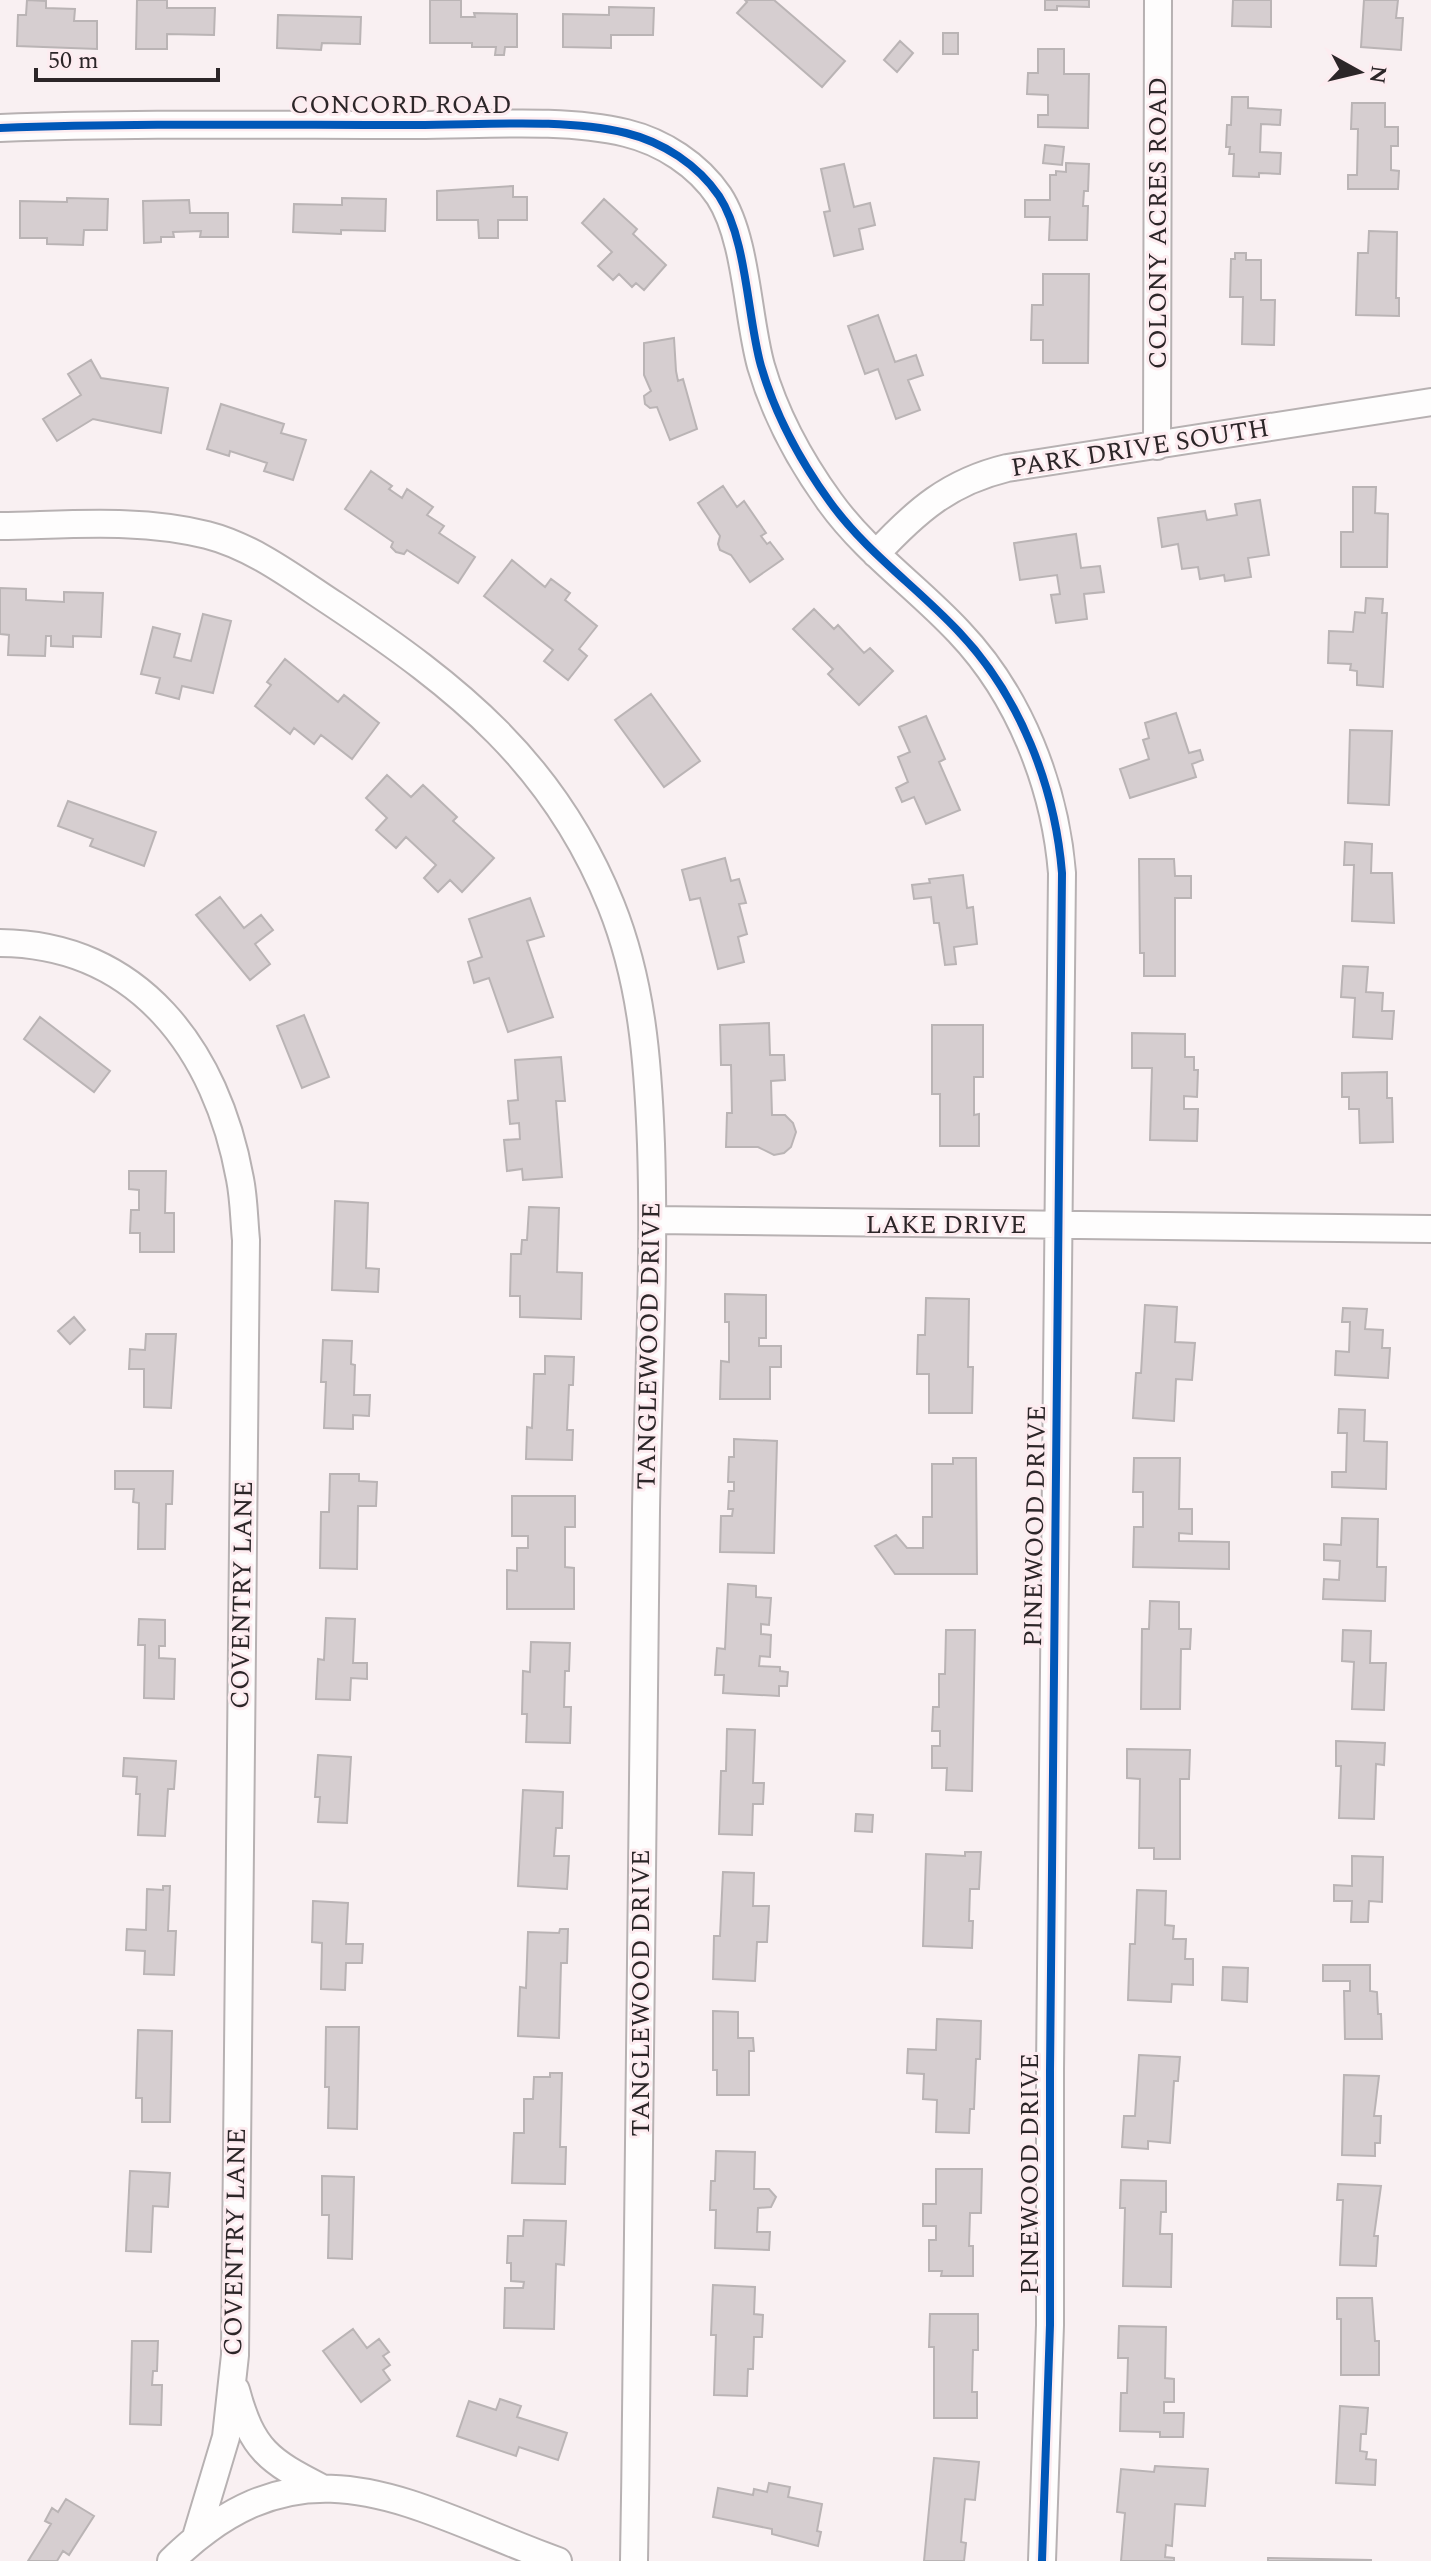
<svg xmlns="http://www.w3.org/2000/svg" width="1431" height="2561" font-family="Spectral,serif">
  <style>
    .building { fill: #d6ced0; stroke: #bab4b5; stroke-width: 2 }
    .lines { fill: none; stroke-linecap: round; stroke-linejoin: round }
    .street-casing { stroke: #b7b1b2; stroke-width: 30 }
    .street { stroke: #fefdfd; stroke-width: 26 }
    .cycleway-casing { stroke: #fdecf0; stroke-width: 13 }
    .cycleway { stroke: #0057b8; stroke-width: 8 }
    .labels { text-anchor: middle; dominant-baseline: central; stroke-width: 6; stroke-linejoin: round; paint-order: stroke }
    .street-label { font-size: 26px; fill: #2c2628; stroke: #fdecf0 }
  </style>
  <rect width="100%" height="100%" fill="#f9f0f2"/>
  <!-- building -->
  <path class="building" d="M27 0 46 1V8L75 9 74 21H97V49L17 46 18 15H26Z
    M137 0H167V8H215L214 35 167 34V49H136Z
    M430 0H461V17H475L474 13 517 14V47H505L504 55H495L496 47H472V43H430Z
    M745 0H774L845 61 822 87 737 13 747 2Z
    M1045 0H1089V7L1057 6V10H1045Z
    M1233 0H1271V27L1232 26Z
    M1364 0H1398L1396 18H1403L1401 50 1361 47Z
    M609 7 654 8 653 35H611V48L563 47V14L609 15Z
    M278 15 361 17 360 44 322 43 321 50 277 48Z
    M943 33H958V54H943Z
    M900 41 913 53 897 72 884 60Z
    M1038 49H1064V74H1089L1088 128 1038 127V115H1048V95L1027 94 1028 73H1038Z
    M1232 97H1248V108L1281 110 1280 125 1261 124 1260 152 1281 153 1280 174 1259 173V177L1233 176 1234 154H1229L1230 147H1226L1227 125H1231Z
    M1352 103H1385V127H1398V146H1391V170L1399 171 1398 189H1348V175H1357L1358 129H1351Z
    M1045 145 1064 147 1062 165 1043 163Z
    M1066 163 1089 164 1088 191H1084L1083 206H1088L1087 240H1049L1050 217H1025V200H1050V175H1056V171L1066 172Z
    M844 164 854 207 870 203 875 225 859 229 863 249 834 256 824 212 830 211 821 169Z
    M513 186V197H527V220H498V238H479L478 220H437V191Z
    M67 198 108 199 107 230H84L83 245 47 244V238H20V201L67 202Z
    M342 198 386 199 385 231 341 230V234L293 232 294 204 342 205Z
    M604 199 637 229 633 234 666 265 644 290 636 283 632 287 619 274 613 280 598 266 612 252 582 223Z
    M189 200 190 213H228V237H200L201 231 173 232 174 237H161V242L144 243 143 201Z
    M1369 231 1397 232 1396 298H1399V316L1356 315 1358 253H1368Z
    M1235 253H1246V260H1261V300H1275L1274 345 1242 344 1243 297H1230L1231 259H1235Z
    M1043 274H1089L1088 363H1043V340H1031L1032 305H1043Z
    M878 315 895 362 916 355 923 375 908 380 920 410 896 419 878 369 865 374 848 326Z
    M674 338 676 371 678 381 683 379 697 429 670 440 657 407 650 408 645 404 644 396 651 391 644 375V343Z
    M91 360 101 378 168 388 161 433 93 419 57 441 43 419 81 395 68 374Z
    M221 404 284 424 281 433 306 440 293 480 264 471 267 463 230 451 229 456 207 449Z
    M371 471 392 486 389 489 402 498 407 489 433 507 427 515 444 526 439 533 475 557 458 583 407 550 404 554 396 552 391 547 393 542 345 509Z
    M723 486 737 507 744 501 766 533 761 536 767 544 770 542 783 559 750 582 731 555 720 550 718 544 720 536 698 503Z
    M1353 487H1376L1375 513 1388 514 1387 567H1341V532H1353Z
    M1260 500 1269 555 1248 558 1251 577 1225 581 1224 575 1200 579 1198 567 1182 569 1178 544 1162 547 1158 518 1205 511 1207 520 1237 515 1235 504Z
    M1076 534 1081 568 1100 566 1104 592 1084 594 1087 619 1056 623 1051 595 1060 594 1057 575 1020 580 1014 543Z
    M512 560 545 587 551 579 570 593 565 600 597 626 579 649 587 656 568 680 544 661 553 650 484 596Z
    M0 588 26 589V600L64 602V592L103 593 101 637 73 636V647L51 646V636H46L45 656 8 655 9 635 0 634Z
    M1366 598 1383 599 1382 613H1387L1383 687 1357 685V671L1350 670 1351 664 1328 663 1329 631 1353 632 1355 612 1365 613Z
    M814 609 834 629 838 625 864 653 870 648 893 671 859 705 828 674 833 669 793 629Z
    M203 614 231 621 213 693 182 686 179 699 156 693 160 678 141 674 153 627 180 634 174 657 191 661Z
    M285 659 338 702 344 695 379 723 352 759 321 735 314 744 294 728 290 734 255 706 271 685 267 682Z
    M651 694 700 761 664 787 615 720Z
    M1176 713 1189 753 1200 750 1203 760 1192 764 1196 777 1130 798 1120 769 1149 759 1143 740 1149 738 1145 723Z
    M926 716 945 759 939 762 960 810 926 824 914 797 902 802 896 788 908 782 898 757 910 752 899 727Z
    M1350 730 1392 731 1389 805 1348 803Z
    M387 775 411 797 423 785 457 817 453 821 494 858 462 892 450 880 438 892 424 878 436 865 406 837 396 848 376 830 387 818 366 798Z
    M68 801 156 832 144 866 90 846 93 839 58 826Z
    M1345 842 1372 844 1371 873H1392L1394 923 1352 921 1354 865H1344Z
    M725 858 731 881 739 879 746 903 739 904 747 934 738 937 744 962 718 969 700 898 690 900 682 870Z
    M1139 859H1174L1175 876H1191V898H1175V976H1144V953H1140Z
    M963 875 967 908 973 907 977 944 954 947 956 964 945 965 939 923H934L931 897 914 899 912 885 930 883 929 879Z
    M220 897 244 928 261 915 273 930 255 944 270 964 250 980 196 915Z
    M530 898 544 936 527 941 553 1017 508 1032 489 978 474 983 468 962 482 957 469 919Z
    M1343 966 1368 967 1366 992 1383 993 1382 1011H1394L1392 1039 1353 1037 1355 998 1341 997Z
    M304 1015 329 1077 302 1088 277 1026Z
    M40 1017 110 1071 94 1092 24 1039Z
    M769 1023 770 1055H784L785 1080 771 1081 772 1115H785L793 1123 796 1132 791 1147 784 1153 774 1155 758 1147H726L727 1113H732L731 1065H721L720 1025Z
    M932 1025H983V1077H974V1115L979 1114V1146H940V1094H932Z
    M1132 1033 1185 1034V1057H1194V1070H1198L1197 1097 1184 1096V1109H1198L1197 1141 1150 1140 1152 1068H1132Z
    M561 1057 565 1101H556L562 1177 523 1180 522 1169 507 1171 504 1140 520 1139 519 1123 510 1124 508 1101 518 1100 515 1060Z
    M1387 1072V1098H1392L1393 1142 1360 1143 1359 1109H1349V1097H1342V1073Z
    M129 1171H166L165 1213H174V1252H140V1233H130L131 1210H139V1190L129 1189Z
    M335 1201 368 1203 366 1268 379 1269 378 1292 332 1290Z
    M529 1207 559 1208 557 1272 582 1273 581 1319 520 1317V1296H510L511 1254H521L522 1240H527Z
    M725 1294 766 1295V1338H759V1346H781V1367H770V1399H720L721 1361 729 1362V1322H725Z
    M926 1298 969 1299 968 1367H973L972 1413H929V1374H917L918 1335H925Z
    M1145 1305 1177 1307 1175 1342 1195 1343 1192 1380 1176 1379 1174 1421 1133 1418 1136 1373H1141Z
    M1343 1308 1367 1309 1365 1329 1383 1330 1382 1348H1390L1388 1378 1335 1375 1336 1351 1349 1352 1350 1322H1342Z
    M74 1317 85 1330 70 1344 58 1331Z
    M146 1334H176L171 1408 144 1407V1369H129L130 1349 145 1350Z
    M323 1340 352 1341 351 1364 355 1365 354 1395H370L369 1416 353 1415V1429L324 1428 326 1382H321Z
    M545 1356 574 1357 573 1385H569L567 1430H573L572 1460 526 1459 527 1427 532 1428 534 1374H545Z
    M1339 1409 1365 1410 1364 1441 1387 1442 1386 1489 1332 1487V1472H1346L1347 1433H1338Z
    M734 1439 777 1441 774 1553 720 1552 721 1516H732L733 1509H728L729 1491H734V1482H728L729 1457H734Z
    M953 1458H976L977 1574H895L875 1546 896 1535 907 1548H923V1517H932V1464H953Z
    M1134 1458H1180L1179 1509H1192V1534L1179 1533V1541L1229 1542V1569L1133 1567 1134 1527H1143V1492H1133Z
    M115 1471H173L172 1504H166L165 1549H138L139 1503 133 1502 134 1489H115Z
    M330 1474H359V1481L377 1482 376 1506H358L357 1569 320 1568 321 1512H329Z
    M512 1496H575V1527H565V1567L574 1568V1609H507V1570L517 1571V1548H528V1536H512Z
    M1342 1518 1378 1519 1377 1567H1386L1385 1601 1323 1599 1324 1579 1339 1580 1340 1561 1324 1560V1544L1341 1545Z
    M728 1584 756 1586V1597L771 1598 769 1625 761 1624V1634L771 1635 770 1657 760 1656 759 1666 780 1667V1671L788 1672 787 1686H779V1696L723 1693 724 1675H715L717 1648 725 1649Z
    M1150 1601 1179 1602V1629H1191L1190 1649H1181L1180 1709H1141L1142 1629H1149Z
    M326 1618 355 1619 353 1663H367V1679L351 1678 350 1700 316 1699 318 1659 324 1660Z
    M139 1619 165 1620V1646H159V1658L175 1659 174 1699 144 1698 145 1645H138Z
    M946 1630H975L972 1791 946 1790 947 1768H932V1746H940V1731H932L933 1707H939V1674H945Z
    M1343 1630 1371 1631 1370 1663H1386L1384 1710 1352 1709 1354 1662 1342 1661Z
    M531 1642 570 1643 569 1671H565L564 1707H571L570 1743 526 1742 527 1714H522L523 1671 530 1672Z
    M727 1729 755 1730 753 1783H764L763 1804H753L752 1835 719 1834 721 1771H726Z
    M1336 1741 1385 1743 1384 1765 1376 1764 1374 1819 1339 1818 1341 1766H1336Z
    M1127 1749 1190 1750 1189 1779H1180V1859H1154V1848H1139L1140 1779 1127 1778Z
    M318 1755 351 1757 347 1823 318 1822 320 1797H315Z
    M124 1758 176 1761 174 1789H168L165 1836 138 1835 140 1794H136L137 1777 123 1776Z
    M523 1790 563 1792 562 1828H556L554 1856H569L567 1889 518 1886Z
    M856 1814 873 1815 872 1832 855 1831Z
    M965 1852H981L979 1889H970L969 1921H973L972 1948 923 1946 926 1854 965 1856Z
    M1352 1856 1383 1857 1382 1902 1369 1901 1368 1922H1351L1352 1901H1334V1885L1352 1886Z
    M723 1872 754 1873 753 1906H769L767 1942H757L755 1981 713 1979 714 1936H720Z
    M163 1886H170L168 1931H176L174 1975 144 1974 145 1951 126 1950 127 1929 146 1930 147 1889 163 1890Z
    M1137 1890 1166 1891 1165 1925 1174 1926 1173 1939H1186L1185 1959H1193V1985L1172 1984 1171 2002 1128 2000 1130 1944H1135Z
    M313 1901 348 1903 346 1944H363L362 1963H346L345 1990 321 1989 322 1943 312 1942Z
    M560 1929H568L567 1963H561L559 2038 518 2036 520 1987 526 1988 528 1932 559 1933Z
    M1323 1965H1370V1991L1377 1992 1378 2014H1381L1382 2039H1345L1344 1991H1350V1981H1323Z
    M1223 1967 1248 1968 1247 2002 1222 2000Z
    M713 2011 738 2012V2038H753L754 2051H749V2095H717V2070H713Z
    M937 2019 981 2021 980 2059H976L974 2109H970L969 2133 936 2132 937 2100 923 2099 924 2074 907 2073 908 2049 936 2050Z
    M326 2027H359L357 2129 328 2128 329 2087H325Z
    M138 2030 172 2031 170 2122H142V2098H136Z
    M1139 2055 1180 2057 1178 2081H1174L1170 2143 1148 2141V2149L1122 2147 1124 2116H1135Z
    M550 2073H562L560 2147H566L565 2184 512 2183 514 2133H524V2099H533L534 2077H550Z
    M1344 2075 1379 2076 1374 2116H1381L1380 2143H1375V2156L1342 2155Z
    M716 2151 755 2152 754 2189H769L776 2197 771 2207 758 2208 757 2232H770L769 2250 715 2248 716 2210H710L711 2181H715Z
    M936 2169H982L981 2213H970L969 2246H973V2276H941L942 2271H929V2240H936V2226H923V2204H936Z
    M130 2171 170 2173 168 2207 153 2206 151 2252 126 2251Z
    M322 2176 354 2177 352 2259 328 2258 329 2215H322Z
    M1121 2180 1166 2181V2212H1161L1160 2234H1172L1171 2287 1123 2286 1125 2208H1120Z
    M1338 2184 1381 2186 1374 2236H1378L1376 2266 1340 2265 1343 2200H1337Z
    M524 2220 566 2221 564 2265 556 2264 554 2329 504 2328 505 2288H523L524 2282 511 2281V2263H507L508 2236H523Z
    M713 2285 755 2287 754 2314 763 2315 762 2337H754L753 2369H748L747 2396 714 2395 716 2335H711Z
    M1337 2298H1372L1375 2341H1379V2375H1341V2319H1337Z
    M930 2314H978V2350H973L972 2392H977V2418H934V2347H929Z
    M1119 2326 1166 2327 1165 2378 1174 2379V2402H1164V2413H1184L1183 2437H1160V2432L1120 2431 1121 2393H1127L1128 2358H1118Z
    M353 2329 367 2348 379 2339 389 2352 383 2356 390 2365 383 2370 390 2380 361 2402 323 2351Z
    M132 2341H158L157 2371H153L152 2385H162L161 2425 130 2424Z
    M500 2399 521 2406 517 2417 567 2433 558 2460 519 2447 516 2456 457 2436 469 2401 496 2410Z
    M1340 2406 1368 2408 1366 2434H1361L1360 2451 1367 2452 1366 2459 1376 2460 1375 2485 1336 2483Z
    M934 2458 979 2462 975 2500 965 2499 961 2542 966 2543 964 2561H924Z
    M1155 2466 1208 2469 1205 2506 1175 2504 1172 2546 1166 2545 1165 2557 1174 2558V2561H1121L1125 2513 1117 2512 1121 2469 1154 2472Z
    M769 2483 790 2487 788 2497 822 2504 817 2531 821 2532 818 2546 772 2534V2529L713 2517 718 2488 753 2495 754 2489 767 2492Z
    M66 2499 94 2516 69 2555 63 2551 57 2561H28L51 2524 45 2521 52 2508 58 2512Z
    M1268 2558 1371 2560V2561H1268Z"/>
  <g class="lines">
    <!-- street casing -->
    <g class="street-casing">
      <path id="street" d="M0 128C135 123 270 125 405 125 474 126 559 117 626 133 663 142 698 165 719 196 747 239 747 316 761 366 775 414 801 462 830 502 866 552 917 587 959 632 1020 696 1055 787 1062 873L1050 2071V2325L1042 2561
        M1157 446 1158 0
        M0 526C68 525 140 518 207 535 254 547 295 579 335 605 458 687 554 763 611 905 642 982 648 1062 651 1144 655 1266 648 1388 646 1510 640 1861 640 2211 634 2561
        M876 554C916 511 949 482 1007 468L1431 402
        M0 943C139 944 217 1051 240 1179 244 1199 244 1220 246 1240L235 2355 226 2437 196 2537
        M653 1220 1431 1229
        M236 2390C252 2450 269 2461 322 2488
        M171 2561C306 2429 412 2508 558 2561"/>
    </g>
    <!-- street -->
    <use href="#street" class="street"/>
    <!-- cycleway casing -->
    <g class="cycleway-casing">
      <path id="cycleway" d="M0 128C135 123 270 125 405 125 474 126 559 117 626 133 663 142 698 165 719 196 747 239 747 316 761 366 775 414 801 462 830 502 866 552 917 587 959 632 1020 696 1055 787 1062 873L1050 2071V2325L1042 2561"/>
    </g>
    <!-- cycleway -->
    <use href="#cycleway" class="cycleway"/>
  </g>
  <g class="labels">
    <!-- street labels -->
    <g class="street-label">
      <text x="401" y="105">CONCORD ROAD</text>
      <text transform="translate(1158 223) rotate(-90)">COLONY ACRES ROAD</text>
      <text transform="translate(1140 448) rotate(-9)">PARK DRIVE SOUTH</text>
      <text x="946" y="1225">LAKE DRIVE</text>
      <text transform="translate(649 1346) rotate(-89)">TANGLEWOOD DRIVE</text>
      <text transform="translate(1035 1526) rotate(-89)">PINEWOOD DRIVE</text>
      <text transform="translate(242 1595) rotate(-89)">COVENTRY LANE</text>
      <text transform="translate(641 1993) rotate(-90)">TANGLEWOOD DRIVE</text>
      <text transform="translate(1030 2174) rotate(-90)">PINEWOOD DRIVE</text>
      <text transform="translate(235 2242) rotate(-89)">COVENTRY LANE</text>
    </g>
  </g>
  <!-- north arrow -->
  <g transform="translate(1359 72) rotate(98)" stroke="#fdecf0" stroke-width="6" paint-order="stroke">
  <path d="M0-6L14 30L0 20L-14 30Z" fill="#2c2628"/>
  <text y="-12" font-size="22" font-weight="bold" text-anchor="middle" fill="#2c2628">N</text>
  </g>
  <!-- scale -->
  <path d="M36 68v12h182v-12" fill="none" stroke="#2c2628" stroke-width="4"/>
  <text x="48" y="68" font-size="24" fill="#2c2628" stroke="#fdecf0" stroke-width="6" paint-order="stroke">50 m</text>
</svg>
